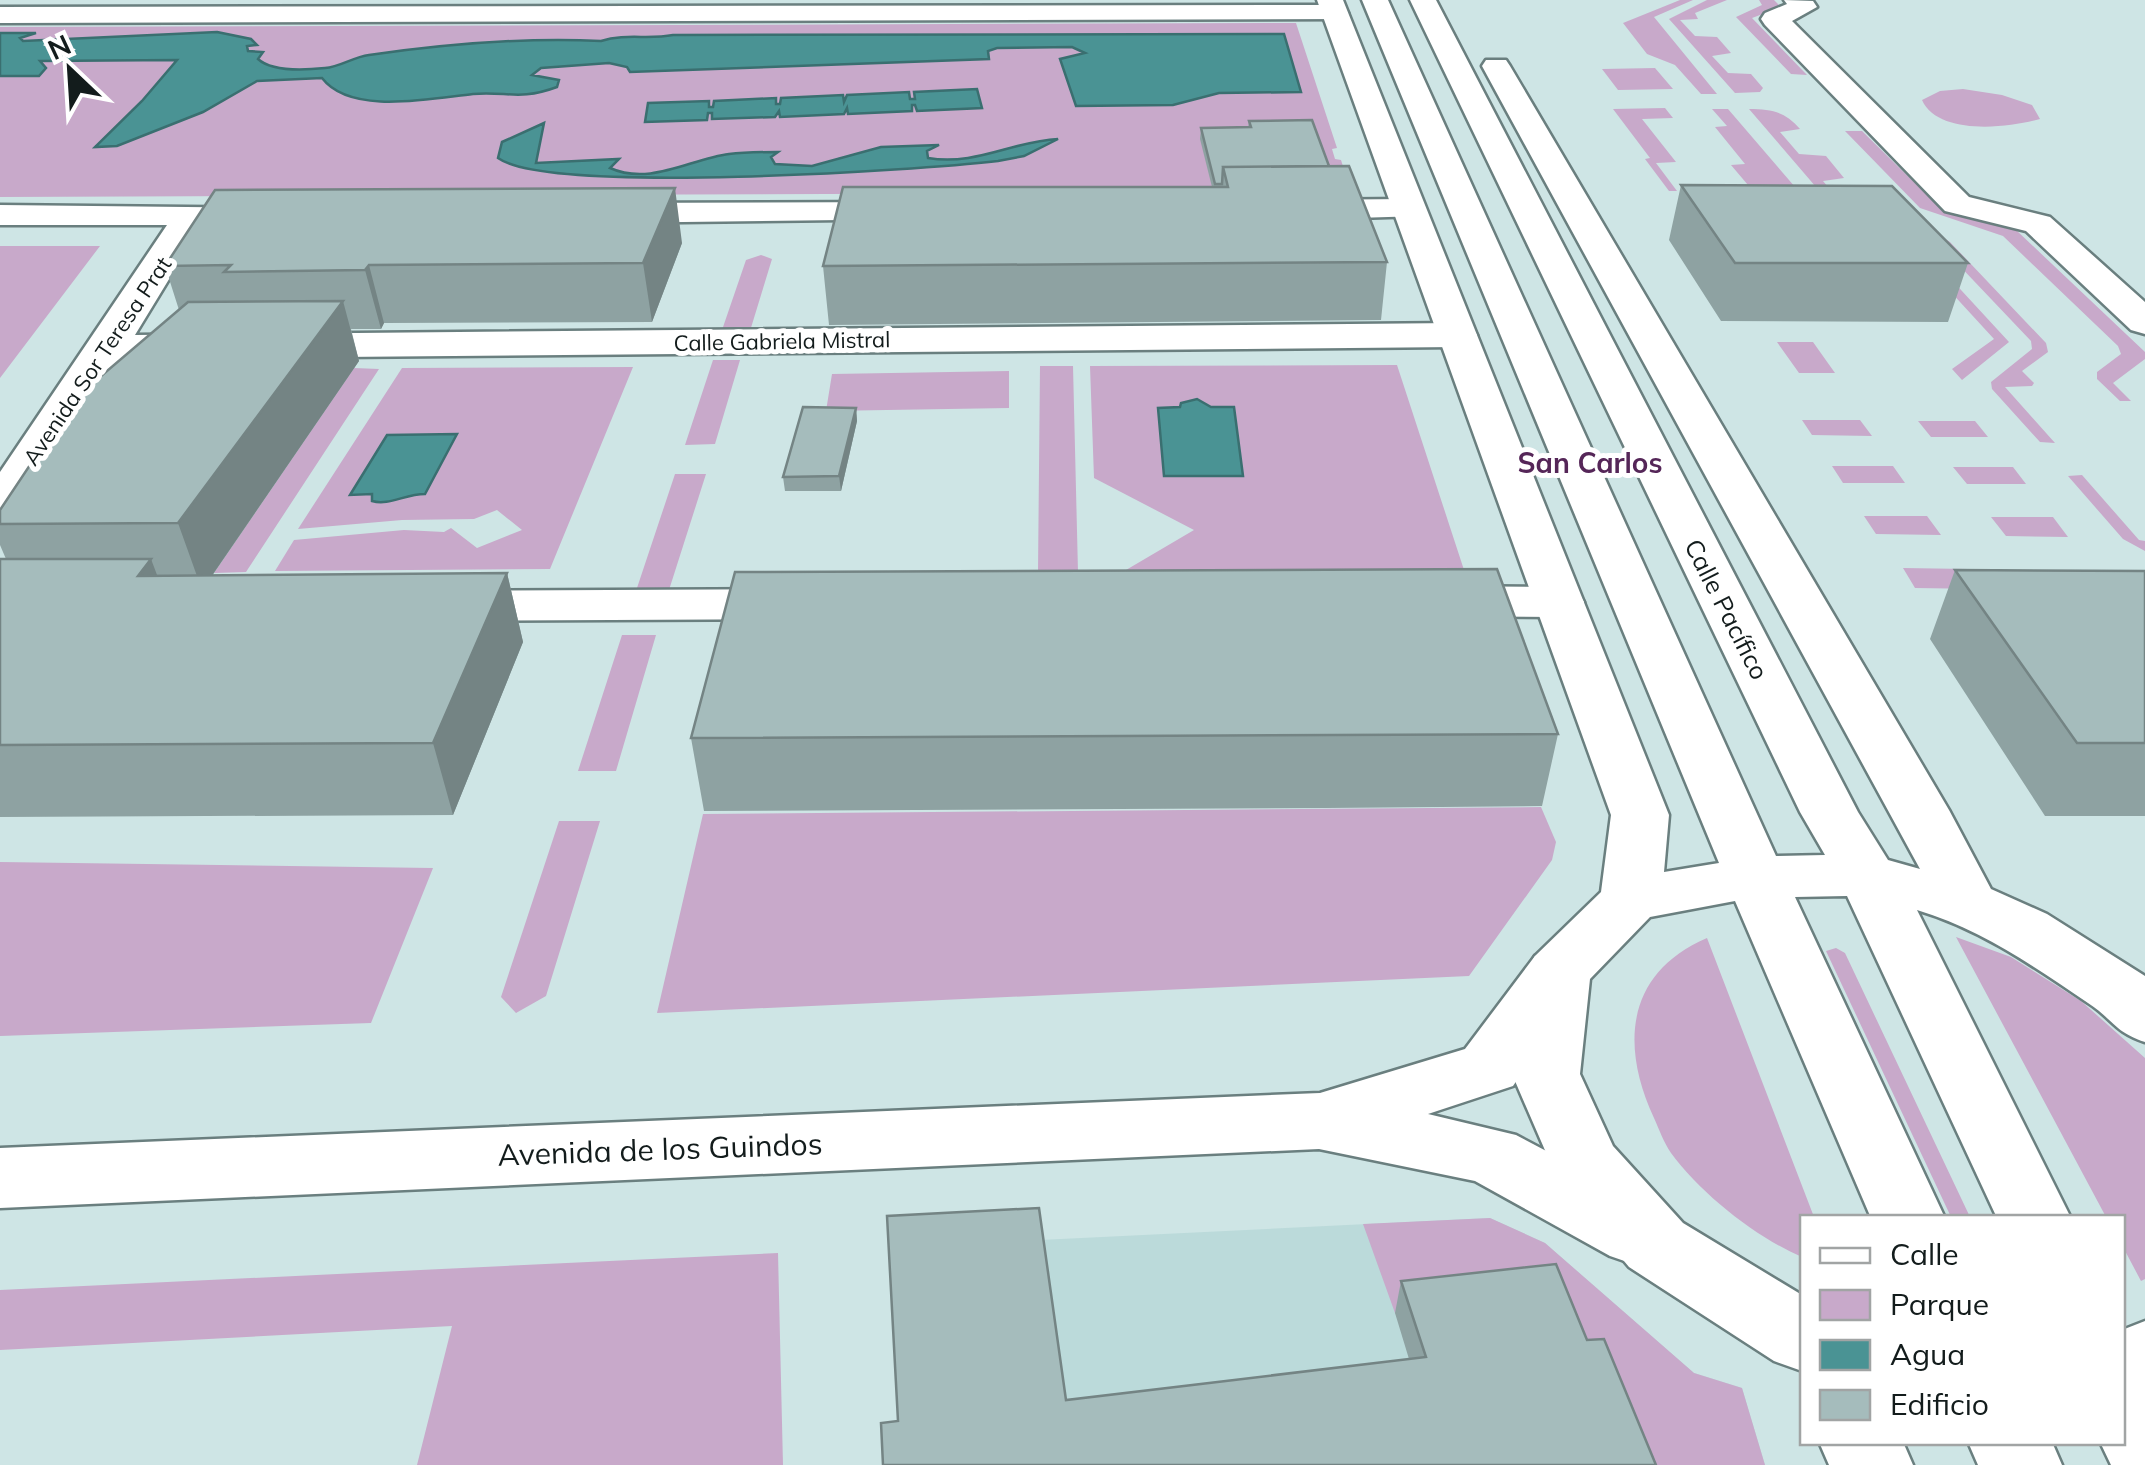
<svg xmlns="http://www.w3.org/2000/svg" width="2145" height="1465" font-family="Mulish,sans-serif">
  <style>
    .built { fill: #bbdada }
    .green { fill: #c8a9ca }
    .water { fill: #4a9394; stroke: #3a6f70; stroke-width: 2.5 }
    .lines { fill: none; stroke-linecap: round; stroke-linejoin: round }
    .street-casing { stroke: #6a7f7f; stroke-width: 5 }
    .secondary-casing { stroke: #6a7f7f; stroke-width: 5 }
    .primary-casing { stroke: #6a7f7f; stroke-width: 5 }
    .street { fill: #fff; fill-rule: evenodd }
    .secondary { fill: #fff; fill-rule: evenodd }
    .primary { fill: #fff; fill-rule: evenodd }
    .wall { fill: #8ea2a2 }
    .shaded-wall { fill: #748484 }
    .building { fill: #a5bcbc; stroke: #748484; stroke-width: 2.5 }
    .labels { text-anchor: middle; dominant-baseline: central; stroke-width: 10; stroke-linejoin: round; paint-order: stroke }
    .far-street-label { font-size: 22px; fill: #131c1c; stroke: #fff }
    .street-label { font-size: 25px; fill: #131c1c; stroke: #fff }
    .neighbourhood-label { font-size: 28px; font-weight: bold; fill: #552658; stroke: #fff }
    .near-street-label { font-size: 30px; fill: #131c1c; stroke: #fff }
  </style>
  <rect width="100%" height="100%" fill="#cee5e5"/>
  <!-- built -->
  <path class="built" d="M1490 1218 1545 1243 1694 1373 1742 1388 1765 1465H885L1040 1240Z"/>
  <!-- green -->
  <path class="green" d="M1680 0H1693L1654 17 1717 94H1701L1675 65 1647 54 1623 23Z
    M1707 0H1727L1695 13 1698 19 1680 20 1695 36 1717 37 1731 53 1712 56 1728 73 1751 74 1763 88 1760 92 1735 93 1669 19Z
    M1759 0H1774L1781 7 1752 18 1807 75 1791 74 1736 17 1762 5Z
    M1296 23 1337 148 1332 149 1335 159 1341 160 1351 192 0 197V27Z
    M1655 68 1673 89 1618 90 1602 69Z
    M1963 89 2002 95 2032 105 2040 119C2009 128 1938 136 1922 100L1940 91Z
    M1665 108 1673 118 1642 119 1676 162 1656 163 1677 191H1669L1645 159 1650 158 1613 109Z
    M1712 109H1728L1814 209 1914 239 2009 342 1962 380 1952 369 1994 339 1904 241 1759 198 1731 165 1745 164 1715 127 1727 126Z
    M1749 109C1772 109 1785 112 1800 129L1780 132 1799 154 1826 156 1844 178 1823 181 1845 207 1939 235 1950 242 2046 343 2048 352 2022 371 2034 383 2032 386 2005 387 2055 443 2040 442 1992 389 1991 382 2032 349 2031 341 1935 240 1834 208Z
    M1845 131H1862L1940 208 2015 229 2145 352V359L2113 383 2131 401H2120L2097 379V372L2121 354 2118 346 2003 236 1920 208Z
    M0 246H100L0 378Z
    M761 255 772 259 750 331 722 330 746 260Z
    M1777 342H1813L1835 373H1799Z
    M713 360H740L715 444 685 445Z
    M1397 365 1464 570H1126L1194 530 1094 478 1090 366Z
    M1040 366H1073L1078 572H1038Z
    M633 367 550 569 275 571 294 540 404 530 444 532 451 528 477 548 522 530 497 510 474 519 402 520 298 529 402 368Z
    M354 368 379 369 246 572 214 573Z
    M1009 371V408L826 411 832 374Z
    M1802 420H1860L1872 436 1812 435Z
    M1918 421H1975L1988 437H1931Z
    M1832 466H1893L1905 483H1843Z
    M1953 467H2013L2026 484H1967Z
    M675 474H706L669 590 636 591Z
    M2082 475 2139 540 2145 541V551L2123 539 2068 476Z
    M1864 516H1927L1941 535 1876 534Z
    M1991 517H2053L2068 537 2006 536Z
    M1903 568 1968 569 1984 589 1915 588Z
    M622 635H656L616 771H578Z
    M1541 807 1556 842 1552 860 1469 976 657 1013 703 814Z
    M559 821H600L546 996 516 1013 501 997Z
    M0 862 433 868 371 1023 0 1036Z
    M1956 937 2011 957 2081 1001 2145 1058V1279L2141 1281 2123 1247 2122 1218 2106 1217Z
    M1707 938 1814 1217 1802 1218V1257C1757 1238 1701 1194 1671 1153 1664 1143 1659 1129 1654 1118 1620 1045 1626 973 1707 938Z
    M1836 948 1845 953 1970 1217H1951L1826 951Z
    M1490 1218 1545 1243 1694 1373 1742 1388 1765 1465H1632L1395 1313 1363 1224Z
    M778 1253 783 1465H417L452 1326 0 1350V1290Z"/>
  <!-- water -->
  <path class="water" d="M217 32 251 39 257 45 247 46 248 51 263 52 258 59C272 72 306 70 325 68 340 67 353 57 369 55 446 44 523 37 601 41 626 33 648 40 673 35L1284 34 1301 92 1219 93 1173 105 1076 106 1060 59 1085 53 1072 47 997 48 988 51 989 59 630 72 627 67 609 63 541 68 532 75 559 80 557 87C519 101 507 91 473 94 428 99 350 115 322 78L257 81 203 112 117 146 95 147 142 101 177 60 40 61 46 68 39 76H0V33H36L20 38 23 41Z
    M977 89 982 108 917 111 915 105H912V111L848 114 847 108 844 114 780 117 779 111 775 117 712 119V113H708L707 120 645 122 648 103 709 101V107H713L714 101 776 98V104H780L781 98 843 95 844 102 847 95 909 92 910 99H915L914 92Z
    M544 123 536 163 619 159 610 168C650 186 690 159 729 154 745 152 762 152 778 152L771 157 775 164 812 166 881 147 939 145 927 151 928 158C976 166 1013 141 1058 139L1024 156 998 161C921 170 549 195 498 158L502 142Z
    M1197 399 1211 407H1234L1243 476H1164L1158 408 1180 407 1181 403Z
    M457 434 425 494C405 494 389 506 372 501V494L350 495 387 435Z"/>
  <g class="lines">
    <!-- street casing -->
    <g class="street-casing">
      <path id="street" d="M1784 0 1813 1 1817 7 1792 21 1969 197 2050 217 2145 302V334L2131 330 2026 231 1945 211 1765 25 1761 19 1765 13 1787 4Z
        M1335 5 1348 13 1344 19 0 23V7Z
        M1408 199 1420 202 1425 209 1420 216 1293 220 1281 217 1276 210 1281 203 1293 200Z
        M912 202 924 205 929 212 924 219 603 223 591 220 586 213 591 206 603 203Z
        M0 205 284 208 289 215 284 222 202 225 135 335 1457 323 1471 327 1477 335 1471 343 1457 347 120 359 16 515 0 519V472L167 225H0Z
        M1432 586 1559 587 1577 591 1584 602 1577 613 1559 617 1432 616 1414 612 1407 601 1414 590Z
        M801 589 819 593 826 604 819 615 801 619 437 621 419 617 412 606 419 595 437 591Z"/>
    </g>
    <!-- secondary casing -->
    <g class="secondary-casing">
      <path id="secondary" d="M1558 949 1581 956 1590 972 1513 1086 1428 1114 1516 1135 1662 1212 1673 1234 1662 1256 1636 1265 1610 1256 1475 1181 1319 1149 0 1208V1148L1320 1093 1465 1049 1535 956Z"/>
    </g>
    <!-- primary casing -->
    <g class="primary-casing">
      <path id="primary" d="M1317 0H1343L1669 815 1664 872 1719 863 1362 0H1388L1776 856 1825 855 1800 812 1410 0H1436L1858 812 1888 860 1920 869 1482 66 1486 60H1506L1510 66 1949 810 1991 889 2047 914 2145 976V1042C2114 1032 2113 1019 2088 1003 2033 966 1981 929 1917 910L2071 1218H1997L1847 896 1795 897 1945 1218H1871L1735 901 1650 917 1590 979 1580 1074 1613 1146 1683 1223 1802 1295V1371L1774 1361 1629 1267 1560 1185 1512 1074 1526 972 1535 956 1601 892 1611 815Z
        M2145 1321V1465H2111L2100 1442H2122V1330Z
        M1819 1442H1903L1913 1465H1829Z
        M1968 1442H2052L2062 1465H1978Z"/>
    </g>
    <!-- street -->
    <use href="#street" class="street"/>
    <!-- secondary -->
    <use href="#secondary" class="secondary"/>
    <!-- primary -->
    <use href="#primary" class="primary"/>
  </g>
  <!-- wall -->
  <path class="wall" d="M1249 121 1329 166 1387 262 1381 320 829 325 823 266 1212 187 1200 139 1201 128H1248Z
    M1681 185 1968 263 1948 322 1721 321 1669 240Z
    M682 243 652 322 384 323 381 329H351L359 361 212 576 507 573 523 642 453 815 0 817V559H6L0 545V510L179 310 165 266Z
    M856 408 857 421 841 491H785L783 477Z
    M1955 570 2145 571V816H2045L1930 639Z
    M1558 734 1542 806 1326 808 704 811 691 738Z
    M1401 1281 1587 1340 1066 1400 1409 1359 1395 1313Z"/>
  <!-- shaded-wall -->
  <path class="shaded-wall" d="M675 188 682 243 652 322 643 263Z
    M369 265 384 323 381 329 365 270Z
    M343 301 359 361 202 590 178 523Z
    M856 408 857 421 841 491 839 476Z
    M151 559 177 628 138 576Z
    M507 573 523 642 453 815 433 743Z"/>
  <!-- building -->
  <path class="building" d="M1312 120 1329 166 1223 167 1222 184H1215L1201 128 1251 127 1249 121Z
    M1349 166 1387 262 823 266 843 187H1228L1223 167Z
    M1681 185 1892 186 1968 263H1735Z
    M675 188 643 263 369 265 365 270 224 272 231 265 165 266 215 190Z
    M343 301 178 523 0 524V510L74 399 188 302Z
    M803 407 856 408 839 476 783 477Z
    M0 559H151L138 576 507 573 433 743 0 745Z
    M1497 569 1558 734 691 738 735 572Z
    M1955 570 2145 571V743H2077Z
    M1039 1208 1066 1400 1426 1357 1401 1281 1556 1264 1587 1340 1604 1339 1656 1465H883L881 1423 898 1421 887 1216Z"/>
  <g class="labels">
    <!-- far-street labels -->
    <g class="far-street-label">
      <text transform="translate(782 341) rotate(-1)">Calle Gabriela Mistral</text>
      <text transform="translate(97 361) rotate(-56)">Avenida Sor Teresa Prat</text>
    </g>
    <!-- street labels -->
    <g class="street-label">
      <text transform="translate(1727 609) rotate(63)">Calle Pacífico</text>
    </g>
    <!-- neighbourhood labels -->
    <g class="neighbourhood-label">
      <text x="1590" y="462">San Carlos</text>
    </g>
    <!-- near-street labels -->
    <g class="near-street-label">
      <text transform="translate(660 1149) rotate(-2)">Avenida de los Guindos</text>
    </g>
  </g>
  <!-- legend -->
  <rect x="1800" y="1215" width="325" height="230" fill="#ffffff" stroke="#a1a4a4" stroke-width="2.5"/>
  <rect x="1820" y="1248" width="50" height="15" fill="#ffffff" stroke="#a1a4a4" stroke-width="2.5"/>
  <text x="1890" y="1265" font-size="30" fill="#131c1c">Calle</text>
  <rect x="1820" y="1290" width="50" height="30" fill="#c8a9ca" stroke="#a1a4a4" stroke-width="2.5"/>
  <text x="1890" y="1315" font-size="30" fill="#131c1c">Parque</text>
  <rect x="1820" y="1340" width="50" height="30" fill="#4a9394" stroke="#a1a4a4" stroke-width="2.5"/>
  <text x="1890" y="1365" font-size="30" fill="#131c1c">Agua</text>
  <rect x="1820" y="1390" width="50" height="30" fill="#a5bcbc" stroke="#a1a4a4" stroke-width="2.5"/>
  <text x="1890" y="1415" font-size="30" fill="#131c1c">Edificio</text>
  <!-- north arrow -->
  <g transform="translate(70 70) rotate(335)" stroke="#ffffff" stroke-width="8" paint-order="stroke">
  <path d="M0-8L18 38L0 25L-18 38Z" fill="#131c1c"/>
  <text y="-15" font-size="28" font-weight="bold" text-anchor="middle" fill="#131c1c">N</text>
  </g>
</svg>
